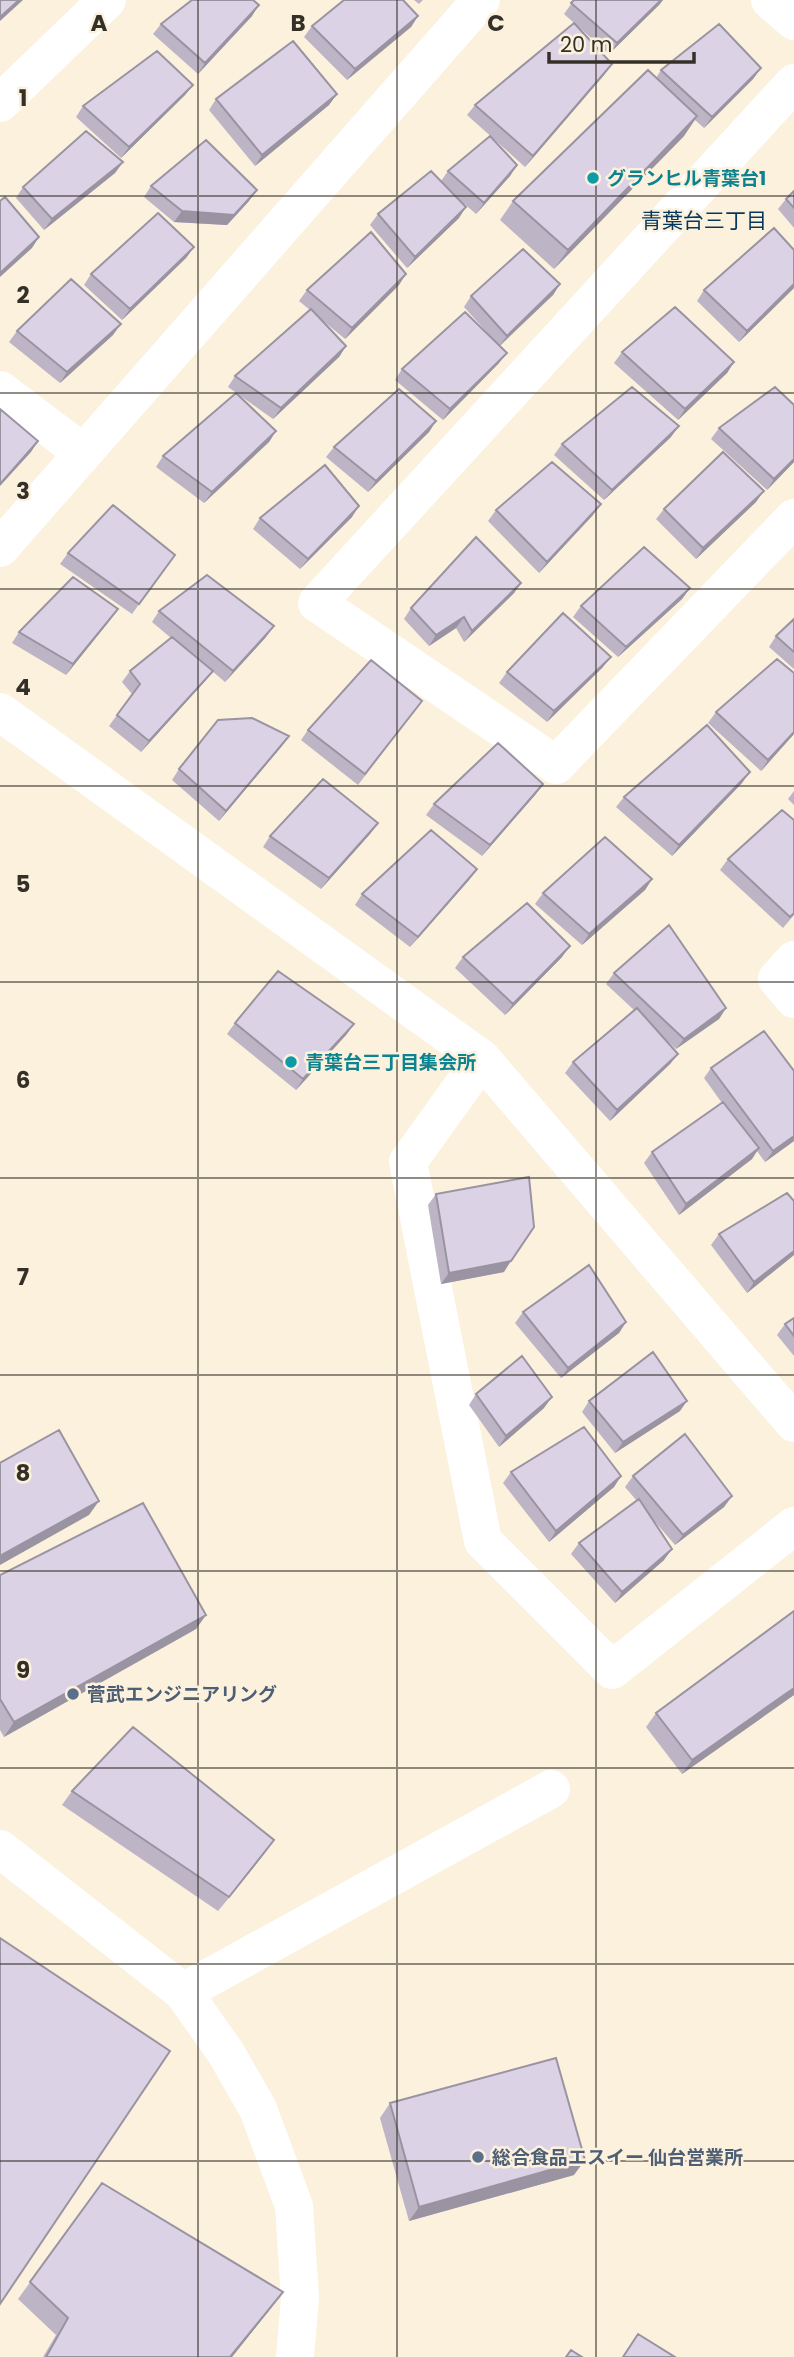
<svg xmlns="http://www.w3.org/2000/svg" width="794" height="2357" font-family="Poppins,'Noto Sans JP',sans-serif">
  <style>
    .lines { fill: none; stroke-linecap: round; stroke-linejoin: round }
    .minor { stroke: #fff; stroke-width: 38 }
    .wall { fill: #bdb5c6 }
    .shaded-wall { fill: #9a93a1 }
    .building { fill: #dcd2e6; stroke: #9a93a1; stroke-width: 2 }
    .grid { fill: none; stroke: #343028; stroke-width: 2; stroke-opacity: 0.55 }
    .culture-dot { fill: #0f9aa8; stroke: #fbf1dd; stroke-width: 2.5 }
    .service-dot { fill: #5c6f8a; stroke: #fbf1dd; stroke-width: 2.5 }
    .labels { text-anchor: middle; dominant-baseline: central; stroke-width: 5; stroke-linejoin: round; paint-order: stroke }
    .culture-label { font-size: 19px; font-weight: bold; fill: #0d838f; stroke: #fbf1dd; text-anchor: start }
    .service-label { font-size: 19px; font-weight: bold; fill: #4e5e75; stroke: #fbf1dd; text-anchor: start }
    .neighbourhood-label { font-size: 21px; fill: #06375a; stroke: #fbf1dd }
    .grid-label { font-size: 23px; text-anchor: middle; font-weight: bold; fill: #343028; stroke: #fbf1dd; stroke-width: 5; stroke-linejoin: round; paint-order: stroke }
  </style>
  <rect width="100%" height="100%" fill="#fbf1dd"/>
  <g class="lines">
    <!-- minor -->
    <path class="minor" d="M770 0 794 21
      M794 83 317 603 556 765 794 518
      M0 103 107 0
      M0 390 83 453
      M0 548 481 0
      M0 712 482 1059 794 1423
      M794 960 777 979 794 999
      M482 1059 408 1162 483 1541 612 1670 794 1526
      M0 1849 183 1992 226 2053 258 2109 294 2206 300 2298 295 2357
      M183 1992 551 1789"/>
  </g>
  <!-- wall -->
  <path class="wall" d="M414 0H423L419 4Z
    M574 0H663L659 5 609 54 564 14Z
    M252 16 198 74 153 34 161 24Z
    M418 16 411 27 347 80 304 37 312 26Z
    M761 68 753 79 704 128 695 120 684 136 554 269 500 220 513 201 656 78 661 70Z
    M604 75 525 167 467 115 475 105Z
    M193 85 185 95 121 158 76 117 83 106Z
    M337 94 329 105 255 166 209 110 216 99Z
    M123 162 115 173 44 230 16 198 23 187Z
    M517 165 510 176 476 214 452 193 459 218 407 268 370 225 378 214 441 181 448 171Z
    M151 186 249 201 227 225 174 222 144 197Z
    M794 191V228L778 209 786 199Z
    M194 247 186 258 122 320 84 285 91 274Z
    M560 284 553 295 500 346 499 363 443 420 395 380 402 369 492 338 464 307 471 296Z
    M399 285 345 339 322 320 346 346 339 357 273 419 228 387 235 376 310 310 299 301 307 290Z
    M794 288 739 342 697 301 704 290Z
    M17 331 113 335 60 383 9 342Z
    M622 352 734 362 727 373 678 420 614 363Z
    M436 421 429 432 368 492 326 457 334 447Z
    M719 428 794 462 767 490 711 439Z
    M276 431 269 442 204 503 156 467 163 456Z
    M671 437 604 500 554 455 562 444Z
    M756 502 696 559 656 519 664 509Z
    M496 510 593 515 539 573 488 521Z
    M352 517 300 569 253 529 260 518Z
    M68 553 175 555 132 614 60 564Z
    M521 583 514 593 464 642 456 628 429 646 404 619 411 608Z
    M690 588 682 599 618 657 573 617 581 606Z
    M159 611 266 637 225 682 212 671 205 681 141 752 109 726 132 694 122 682 130 671 171 638 152 622Z
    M794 619V669L769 647 776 636Z
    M110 620 66 675 12 643 19 632Z
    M603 667 547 722 499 683 507 672Z
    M422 701 358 785 301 740 308 730Z
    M716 712 794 734 761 771 708 723Z
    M289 736 281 747 219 821 172 780 179 769Z
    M742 783 672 856 616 807 624 797Z
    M543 784 535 795 482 856 426 815 434 804Z
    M794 791V805L788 799Z
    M794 820V915L783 928 720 870 728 859Z
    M378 823 370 834 321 889 263 847 270 836Z
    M652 879 645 890 582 945 535 904 543 893Z
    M469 880 410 947 355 905 362 894Z
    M463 957H562L505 1015 455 968Z
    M614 973 726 1008 719 1019 676 1049 664 1038 678 1054 670 1064 610 1121 565 1073 573 1062 634 1010 606 984Z
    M235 1023 354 1024 346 1035 296 1090 227 1034Z
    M711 1068 794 1141 765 1162 757 1151 752 1159 679 1215 644 1163 652 1152 722 1103 704 1078Z
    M436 1194 504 1272 441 1284 428 1205Z
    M719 1234 794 1255 747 1293 711 1245Z
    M523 1312 626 1322 619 1333 561 1378 515 1323Z
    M794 1318V1356L777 1335 785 1324Z
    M476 1394 544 1408 499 1447 469 1405Z
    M589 1401 680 1411 615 1453 582 1412Z
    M511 1472 621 1476 614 1487 549 1542 503 1483Z
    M633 1476 732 1496 724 1507 675 1545 650 1516 664 1560 615 1603 571 1554 579 1543 637 1501 625 1487Z
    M0 1575 206 1615 196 1629 4 1737 0 1730Z
    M794 1611V1695L682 1774 646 1727 656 1713Z
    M72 1791 264 1854 218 1911 62 1805Z
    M390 2103 574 2175 409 2221 380 2118Z
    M102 2183 271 2308 232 2357H43L56 2335 18 2299Z"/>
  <!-- shaded-wall -->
  <path class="shaded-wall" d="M19 0H23L0 21V17Z
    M661 0H663L659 5 609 54 617 43Z
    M259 5 252 16 198 74 205 63Z
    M418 16 411 27 347 80 355 69Z
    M612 64 604 75 525 167 533 156Z
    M761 68 753 79 704 128 712 117Z
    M193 85 185 95 121 158 129 147Z
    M337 94 329 105 255 166 262 155Z
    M697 116 684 136 554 269 568 250Z
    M123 162 115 173 44 230 52 219Z
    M517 165 510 176 476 214 484 203Z
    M257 190 249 201 227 225 174 222 182 211Z
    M466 207 459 218 407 268 415 257Z
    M39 237 32 248 0 277V273Z
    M194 247 186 258 122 320 130 309Z
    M406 274 399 285 345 339 352 328Z
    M560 284 553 295 499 346 507 336Z
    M794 284V288L739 342 747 331Z
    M121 324 113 335 60 383 67 372Z
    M346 346 339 357 273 419 281 408Z
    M507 353 499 363 443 420 450 409Z
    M734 362 727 373 678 420 685 409Z
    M436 421 429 432 368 492 376 481Z
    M679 426 671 437 604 500 612 490Z
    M276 431 269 442 204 503 212 492Z
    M38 441 31 452 0 486V484Z
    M794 459V462L767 490 774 479Z
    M764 491 756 502 696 559 703 548Z
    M601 504 593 515 539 573 547 562Z
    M359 506 352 517 300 569 308 559Z
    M521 583 514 593 464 642 472 631Z
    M690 588 682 599 618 657 626 647Z
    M118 609 110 620 66 675 73 664Z
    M464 617 456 628 429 646 436 635Z
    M274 626 266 637 225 682 233 671Z
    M611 657 603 667 547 722 554 711Z
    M213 671 205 681 141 752 149 741Z
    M794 732V734L761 771 768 760Z
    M289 736 281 747 219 821 226 811Z
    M750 772 742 783 672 856 679 845Z
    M543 784 535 795 482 856 490 845Z
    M378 823 370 834 321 889 329 878Z
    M477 869 469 880 410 947 418 937Z
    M652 879 645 890 582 945 589 934Z
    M570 946 562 957 505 1015 513 1004Z
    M726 1008 719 1019 676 1049 684 1039Z
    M354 1024 346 1035 296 1090 303 1079Z
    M678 1054 670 1064 610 1121 617 1110Z
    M794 1136V1141L765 1162 773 1151Z
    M759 1148 752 1159 679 1215 686 1204Z
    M794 1251V1255L747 1293 754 1282Z
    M511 1261 504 1272 441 1284 449 1273Z
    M626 1322 619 1333 561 1378 568 1368Z
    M552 1397 544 1408 499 1447 506 1436Z
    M687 1401 680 1411 615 1453 623 1442Z
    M621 1476 614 1487 549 1542 556 1531Z
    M732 1496 724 1507 675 1545 683 1535Z
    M99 1501 89 1515 0 1565V1556Z
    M672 1549 664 1560 615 1603 622 1592Z
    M206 1615 196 1629 4 1737 14 1722Z
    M794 1688V1695L682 1774 692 1760Z
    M274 1840 264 1854 218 1911 229 1897Z
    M585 2160 574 2175 409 2221 419 2207Z
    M283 2292 271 2308 232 2357H230Z"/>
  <!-- building -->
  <path class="building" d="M0 0H19L0 17Z
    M192 0H253L259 5 205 63 161 24Z
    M344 0H403L418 16 355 69 312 26Z
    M574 0H661L617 43 571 3Z
    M574 23 612 64 533 156 475 105Z
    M719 24 761 68 712 117 661 70Z
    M293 41 337 94 262 155 216 99Z
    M157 51 193 85 129 147 83 106Z
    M648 70 697 116 568 250 513 201Z
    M86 131 123 162 52 219 23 187Z
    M490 136 517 165 484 203 448 171Z
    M206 140 257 190 234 215 182 211 151 186Z
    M431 171 466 207 415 257 378 214Z
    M794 191V208L786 199Z
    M5 197 39 237 0 273V201Z
    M158 213 194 247 130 309 91 274Z
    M774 228 794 250V284L747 331 704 290Z
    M371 232 406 274 352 328 307 290Z
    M523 249 560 284 507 336 471 296Z
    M71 279 121 324 67 372 17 331Z
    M675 307 734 362 685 409 622 352Z
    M311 309 346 346 281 408 235 376Z
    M465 312 507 353 450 409 402 369Z
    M632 387 679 426 612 490 562 444Z
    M775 387 794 405V459L774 479 719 428Z
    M399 389 436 421 376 481 334 447Z
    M236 393 276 431 212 492 163 456Z
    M0 409 38 441 0 484Z
    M723 452 764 491 703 548 664 509Z
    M552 462 601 504 547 562 496 510Z
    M325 465 359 506 308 559 260 518Z
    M113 505 175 555 139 604 68 553Z
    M476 537 521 583 472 631 464 617 436 635 411 608Z
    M644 547 690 588 626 647 581 606Z
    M207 575 274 626 233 671 159 611Z
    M73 577 118 609 73 664 19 632Z
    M563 613 611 657 554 711 507 672Z
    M794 619V652L776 636Z
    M172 637 213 671 149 741 117 715 140 684 130 671Z
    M777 659 794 673V732L768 760 716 712Z
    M371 660 422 701 365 774 308 730Z
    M252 718 289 736 226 811 179 769 218 720Z
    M707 725 750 772 679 845 624 797Z
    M498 743 543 784 490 845 434 804Z
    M323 779 378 823 329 878 270 836Z
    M782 810 794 820V913L790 917 728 859Z
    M431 830 477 869 418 937 362 894Z
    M605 837 652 879 589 934 543 893Z
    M527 903 570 946 513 1004 463 957Z
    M669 925 726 1008 684 1039 614 973Z
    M278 971 354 1024 303 1079 235 1023Z
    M637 1008 678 1054 617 1110 573 1062Z
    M764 1031 794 1071V1136L773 1151 711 1068Z
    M723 1102 759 1148 686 1204 652 1152Z
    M529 1177 534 1227 511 1261 449 1273 436 1194Z
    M787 1193 794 1201V1251L754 1282 719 1234Z
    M589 1265 626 1322 568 1368 523 1312Z
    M794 1318V1336L785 1324Z
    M653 1352 687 1401 623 1442 589 1401Z
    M522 1356 552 1397 506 1436 476 1394Z
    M584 1427 621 1476 556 1531 511 1472Z
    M59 1430 99 1501 0 1556V1463Z
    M685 1434 732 1496 683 1535 633 1476Z
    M639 1499 672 1549 622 1592 579 1543Z
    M143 1503 206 1615 14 1722 0 1699V1575Z
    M794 1611V1688L692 1760 656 1713Z
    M133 1727 274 1840 229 1897 72 1791Z
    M0 1938 170 2051 0 2304Z
    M556 2058 585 2160 419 2207 390 2103Z
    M102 2183 283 2292 230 2357H46L68 2318 30 2282Z
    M638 2334 675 2357H623Z
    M571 2350 582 2357H566Z"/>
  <!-- grid -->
  <path class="grid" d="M198 0V2357M397 0V2357M596 0V2357M0 196H794M0 393H794M0 589H794M0 786H794M0 982H794M0 1178H794M0 1375H794M0 1571H794M0 1768H794M0 1964H794M0 2161H794"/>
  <!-- markers -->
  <g class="culture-dot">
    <circle cx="593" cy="178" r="7"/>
    <circle cx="291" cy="1062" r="7"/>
  </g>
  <g class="service-dot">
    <circle cx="73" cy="1694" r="7"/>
    <circle cx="478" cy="2157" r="7"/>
  </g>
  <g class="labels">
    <!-- culture labels -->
    <g class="culture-label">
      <text x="607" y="178">グランヒル青葉台1</text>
      <text x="305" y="1062">青葉台三丁目集会所</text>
    </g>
    <!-- service labels -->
    <g class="service-label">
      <text x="87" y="1694">菅武エンジニアリング</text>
      <text x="492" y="2157">総合食品エスイー 仙台営業所</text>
    </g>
    <!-- neighbourhood labels -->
    <g class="neighbourhood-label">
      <text x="704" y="220">青葉台三丁目</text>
    </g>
  </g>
  <g class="grid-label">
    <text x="99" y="31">A</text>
    <text x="298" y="31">B</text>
    <text x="496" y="31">C</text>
    <text x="23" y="106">1</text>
    <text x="23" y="303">2</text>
    <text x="23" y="499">3</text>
    <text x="23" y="695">4</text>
    <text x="23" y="892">5</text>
    <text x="23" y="1088">6</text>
    <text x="23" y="1285">7</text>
    <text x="23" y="1481">8</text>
    <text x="23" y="1678">9</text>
  </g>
  <!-- scale -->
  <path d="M549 52v10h145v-10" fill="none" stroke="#343028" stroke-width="3.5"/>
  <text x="560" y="52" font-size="21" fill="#343028" stroke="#fbf1dd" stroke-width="5" paint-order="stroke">20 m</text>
</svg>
